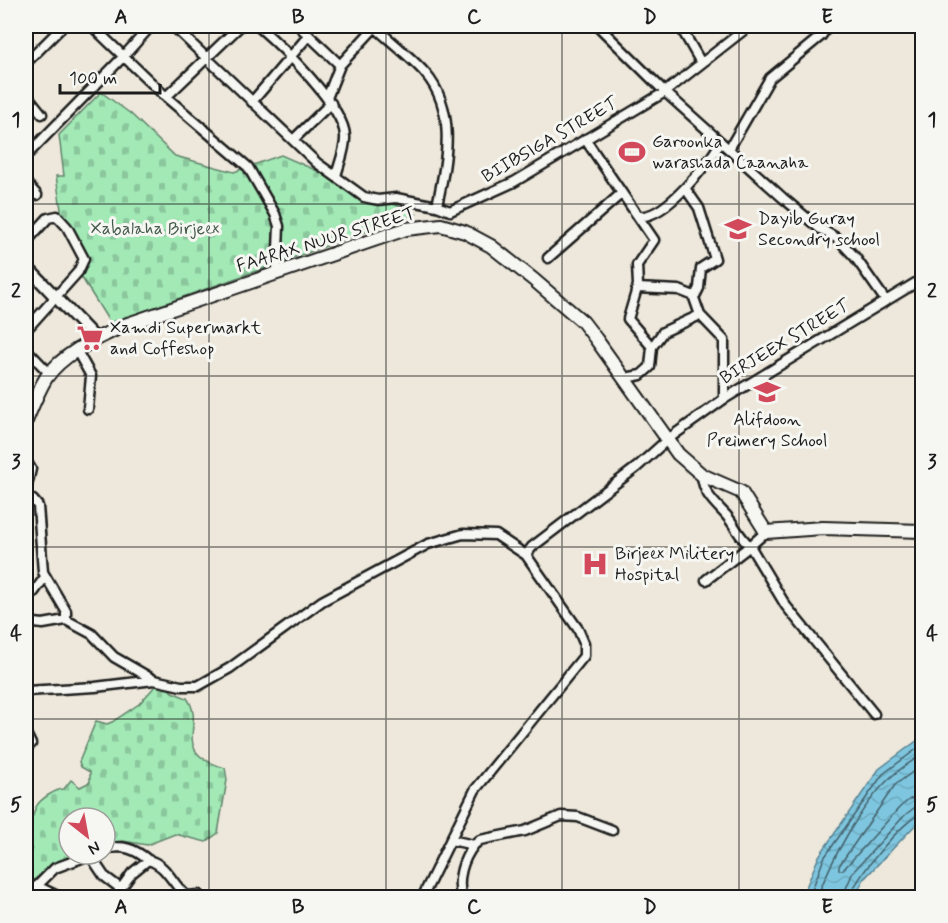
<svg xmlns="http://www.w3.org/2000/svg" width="948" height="923" font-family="Mynerve,sans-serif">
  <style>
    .cemetery { fill: url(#cemetery-stones); stroke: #5f8269; stroke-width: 1.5 }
    .water { fill: url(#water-waves); stroke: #578291; stroke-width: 1.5 }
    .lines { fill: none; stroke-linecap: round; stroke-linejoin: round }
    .shore { stroke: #43606a; stroke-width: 1.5 }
    .minor-casing { stroke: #1c1c1c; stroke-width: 13 }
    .tertiary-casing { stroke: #1c1c1c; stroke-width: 15 }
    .secondary-casing { stroke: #1c1c1c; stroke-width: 16 }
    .minor { stroke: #f6f6f2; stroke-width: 8 }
    .tertiary { stroke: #f6f6f2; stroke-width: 10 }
    .secondary { stroke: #f6f6f2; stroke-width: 12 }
    .grid { fill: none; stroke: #1c1c1c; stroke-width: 1.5; stroke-opacity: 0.55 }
    .labels { text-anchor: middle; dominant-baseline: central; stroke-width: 6; stroke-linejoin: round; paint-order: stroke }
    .street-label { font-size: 18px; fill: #1c1c1c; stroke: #f6f6f2 }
    .poi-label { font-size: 18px; fill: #1c1c1c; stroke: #f6f6f2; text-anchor: start }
    .park-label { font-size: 18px; fill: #445a4a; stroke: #f6f6f2 }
    .neatline { fill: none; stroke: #1c1c1c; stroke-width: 2 }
    .grid-label { font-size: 20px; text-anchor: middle; font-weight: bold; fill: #1c1c1c }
  </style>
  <defs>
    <pattern id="cemetery-stones" width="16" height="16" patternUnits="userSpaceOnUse" patternTransform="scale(1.5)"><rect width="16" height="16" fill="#a2e9b6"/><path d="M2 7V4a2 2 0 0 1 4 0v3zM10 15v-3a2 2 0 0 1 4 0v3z" fill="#8bc79c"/></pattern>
    <pattern id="water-waves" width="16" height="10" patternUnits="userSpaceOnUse" patternTransform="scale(1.5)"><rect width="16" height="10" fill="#7ec6df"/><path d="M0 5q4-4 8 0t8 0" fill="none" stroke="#6caabf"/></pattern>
  </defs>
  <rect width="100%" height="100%" fill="#ede8db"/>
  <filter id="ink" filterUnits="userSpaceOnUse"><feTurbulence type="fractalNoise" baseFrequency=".0167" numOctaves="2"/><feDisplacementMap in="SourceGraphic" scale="12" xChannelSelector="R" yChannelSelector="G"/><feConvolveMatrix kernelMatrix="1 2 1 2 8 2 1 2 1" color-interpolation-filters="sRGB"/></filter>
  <g filter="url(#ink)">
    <!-- cemetery -->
    <path class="cemetery" d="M101 92 131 114 175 156 234 172 281 155 416 214 110 323 82 278 84 259 62 216 56 176H64L59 135Z
      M158 683H164L172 692 187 698C207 726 168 751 225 768L227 780 218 833 206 842 175 834 147 845 123 841 105 844V818H69V854H81L57 864 26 885V821C35 818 32 815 36 807 40 799 56 789 64 789L71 780 80 787 90 782V772L81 767 79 762 96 721 107 724 112 722 139 704Z"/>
    <!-- water -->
    <path class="water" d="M922 737V818L864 879 855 897H802L819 856 879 769Z"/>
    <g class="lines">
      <!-- shore -->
      <path class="shore" d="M922 765 895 785 839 866V870H843L900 807 910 799 922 797
        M809 898 824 858 883 774 922 745
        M817 898C831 860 860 807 889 779 898 769 912 762 922 754
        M842 898 853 872 905 815 914 808 922 806
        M850 898C852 881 907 815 922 814"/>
      <!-- minor casing -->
      <g class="minor-casing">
        <path id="minor" d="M92 26 166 97 248 167 275 214 279 226 277 273
          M173 26 317 163 364 197 378 200 396 198 437 206 450 211
          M258 26C280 45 344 106 345 136 346 148 339 164 336 176
          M299 26 340 65
          M374 26C391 42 410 56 425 73 458 111 446 162 437 206
          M598 26 665 92 783 198 819 228 838 239 855 257 886 301
          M680 26 700 61
          M26 63 63 26
          M26 94 42 114
          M166 97 240 26
          M327 98 340 65 375 27
          M252 102 309 35
          M585 139 654 240 637 265 638 285 628 319 652 347 650 367 641 375 625 378
          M293 140 331 103
          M729 149 770 78 821 36 828 26
          M26 156 123 57 151 26
          M26 183 37 195
          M685 188 699 208 715 259 701 268 699 288 694 298 700 315 724 340V399
          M450 211 514 182 665 92 749 26
          M640 216C665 219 709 162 721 142
          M26 242 48 218 57 216 67 227 84 259 78 272 26 330
          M548 258 622 193
          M637 288 679 290 694 296
          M652 347 663 332 700 315
          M26 349 50 374
          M77 351 91 376 88 409
          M26 461 31 469 26 490
          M702 475C703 494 715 503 726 515 735 525 739 537 750 546L706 580
          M26 500H33L38 506 43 572 66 611V620
          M766 532 750 546 786 606 874 714
          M526 555 532 547 637 467 668 439 724 399 922 279
          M26 594 34 592 45 577
          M26 622 43 624 66 620 92 634 114 657 154 680
          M26 691 95 687 154 680 181 686H198L230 668 322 601 428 544 463 534 496 535 526 555 578 629 584 643V656L475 790 422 898
          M26 734 31 744
          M451 840 474 845 480 840 525 831 561 816 578 817 612 830
          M105 849C123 845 134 848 148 860
          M90 855 104 876 120 888
          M37 886 62 898
          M26 891 37 886 55 868 93 854
          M114 898 132 873 148 860C168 865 172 885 187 896L199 895 203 898
          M462 898C456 880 463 859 474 845"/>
      </g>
      <!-- tertiary casing -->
      <g class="tertiary-casing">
        <path id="tertiary" d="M26 266 96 339"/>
      </g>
      <!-- secondary casing -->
      <g class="secondary-casing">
        <path id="secondary" d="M26 421C32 407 38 391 46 378 64 352 98 338 125 325L406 229 441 225 465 232 491 246 534 280 583 322 596 339 678 454 702 475 741 492 766 532 823 528 922 531"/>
      </g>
      <!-- minor -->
      <use href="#minor" class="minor"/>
      <!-- tertiary -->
      <use href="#tertiary" class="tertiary"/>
      <!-- secondary -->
      <use href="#secondary" class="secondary"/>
    </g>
  </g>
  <!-- grid -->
  <path class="grid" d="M209 26V898M386 26V898M562 26V898M739 26V898M26 204H922M26 376H922M26 547H922M26 719H922"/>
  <!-- icons -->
  <defs>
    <g id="stadium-bare" transform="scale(2.07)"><path d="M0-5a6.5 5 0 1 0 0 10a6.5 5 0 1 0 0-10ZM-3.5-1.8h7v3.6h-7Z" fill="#d1495b" stroke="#f6f6f2" stroke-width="2.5" paint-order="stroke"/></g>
    <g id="school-bare" transform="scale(2.07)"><path d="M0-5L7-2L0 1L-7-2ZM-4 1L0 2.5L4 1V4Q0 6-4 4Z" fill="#d1495b" stroke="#f6f6f2" stroke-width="2.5" paint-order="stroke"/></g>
    <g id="supermarket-bare" transform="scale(2.07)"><path d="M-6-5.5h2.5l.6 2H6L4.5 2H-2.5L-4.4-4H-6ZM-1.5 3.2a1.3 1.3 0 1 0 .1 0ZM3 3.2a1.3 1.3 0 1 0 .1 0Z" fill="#d1495b" stroke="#f6f6f2" stroke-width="2.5" paint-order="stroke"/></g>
    <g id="hospital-bare" transform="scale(2.07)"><path d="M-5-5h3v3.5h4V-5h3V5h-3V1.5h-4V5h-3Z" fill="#d1495b" stroke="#f6f6f2" stroke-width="2.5" paint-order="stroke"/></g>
  </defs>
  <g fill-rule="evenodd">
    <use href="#stadium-bare" x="632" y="152"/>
    <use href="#school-bare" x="738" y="229"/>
    <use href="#supermarket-bare" x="90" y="338"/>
    <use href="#school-bare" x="767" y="392"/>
    <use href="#hospital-bare" x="595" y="564"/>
  </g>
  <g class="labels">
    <!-- street labels -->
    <g class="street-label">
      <text transform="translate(550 140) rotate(-30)">BIIBSIGA STREET</text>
      <text transform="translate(326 240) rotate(-17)">FAARAX NUUR STREET</text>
      <text transform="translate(785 342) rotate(-31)">BIRJEEX STREET</text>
    </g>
    <!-- poi labels -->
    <g class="poi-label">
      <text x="652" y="142">Garoonka<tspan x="652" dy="21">warashada Caanaha</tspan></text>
      <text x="758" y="219">Dayib Guray<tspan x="758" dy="21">Secondry school</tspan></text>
      <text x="110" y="328">Xamdi Supermarkt<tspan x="110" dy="21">and Coffeshop</tspan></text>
      <text x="767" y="420" text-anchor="middle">Alifdoon<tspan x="767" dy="21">Preimery School</tspan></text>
      <text x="615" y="554">Birjeex Militery<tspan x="615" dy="21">Hospital</tspan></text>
    </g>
    <!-- park labels -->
    <g class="park-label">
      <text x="155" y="229">Xabalaha Birjeex</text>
    </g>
  </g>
  <!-- margin -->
  <rect width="948" height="923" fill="none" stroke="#f6f6f2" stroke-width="66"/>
  <!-- north arrow -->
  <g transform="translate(87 836) rotate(149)"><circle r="28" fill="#f6f6f2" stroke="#9f9f9c" stroke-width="1.5"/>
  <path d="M0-4.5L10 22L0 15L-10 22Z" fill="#d1495b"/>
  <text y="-9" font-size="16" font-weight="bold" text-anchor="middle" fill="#1c1c1c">N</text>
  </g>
  <!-- scale -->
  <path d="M60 84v9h100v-9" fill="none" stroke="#1c1c1c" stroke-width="3"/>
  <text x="69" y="84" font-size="18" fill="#1c1c1c" stroke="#f6f6f2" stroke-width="4.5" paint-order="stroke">100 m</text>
  <rect x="33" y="33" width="882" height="857" class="neatline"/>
  <g class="grid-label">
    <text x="121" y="23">A</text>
    <text x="298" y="23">B</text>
    <text x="474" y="23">C</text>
    <text x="650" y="23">D</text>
    <text x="827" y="23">E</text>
    <text x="16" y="126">1</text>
    <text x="932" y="126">1</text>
    <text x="16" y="297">2</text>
    <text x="932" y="297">2</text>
    <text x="16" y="468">3</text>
    <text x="932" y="468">3</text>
    <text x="16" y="640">4</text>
    <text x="932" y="640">4</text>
    <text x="16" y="811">5</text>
    <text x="932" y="811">5</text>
    <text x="121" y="913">A</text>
    <text x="298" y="913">B</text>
    <text x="474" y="913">C</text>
    <text x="650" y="913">D</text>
    <text x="827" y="913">E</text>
  </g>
</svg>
